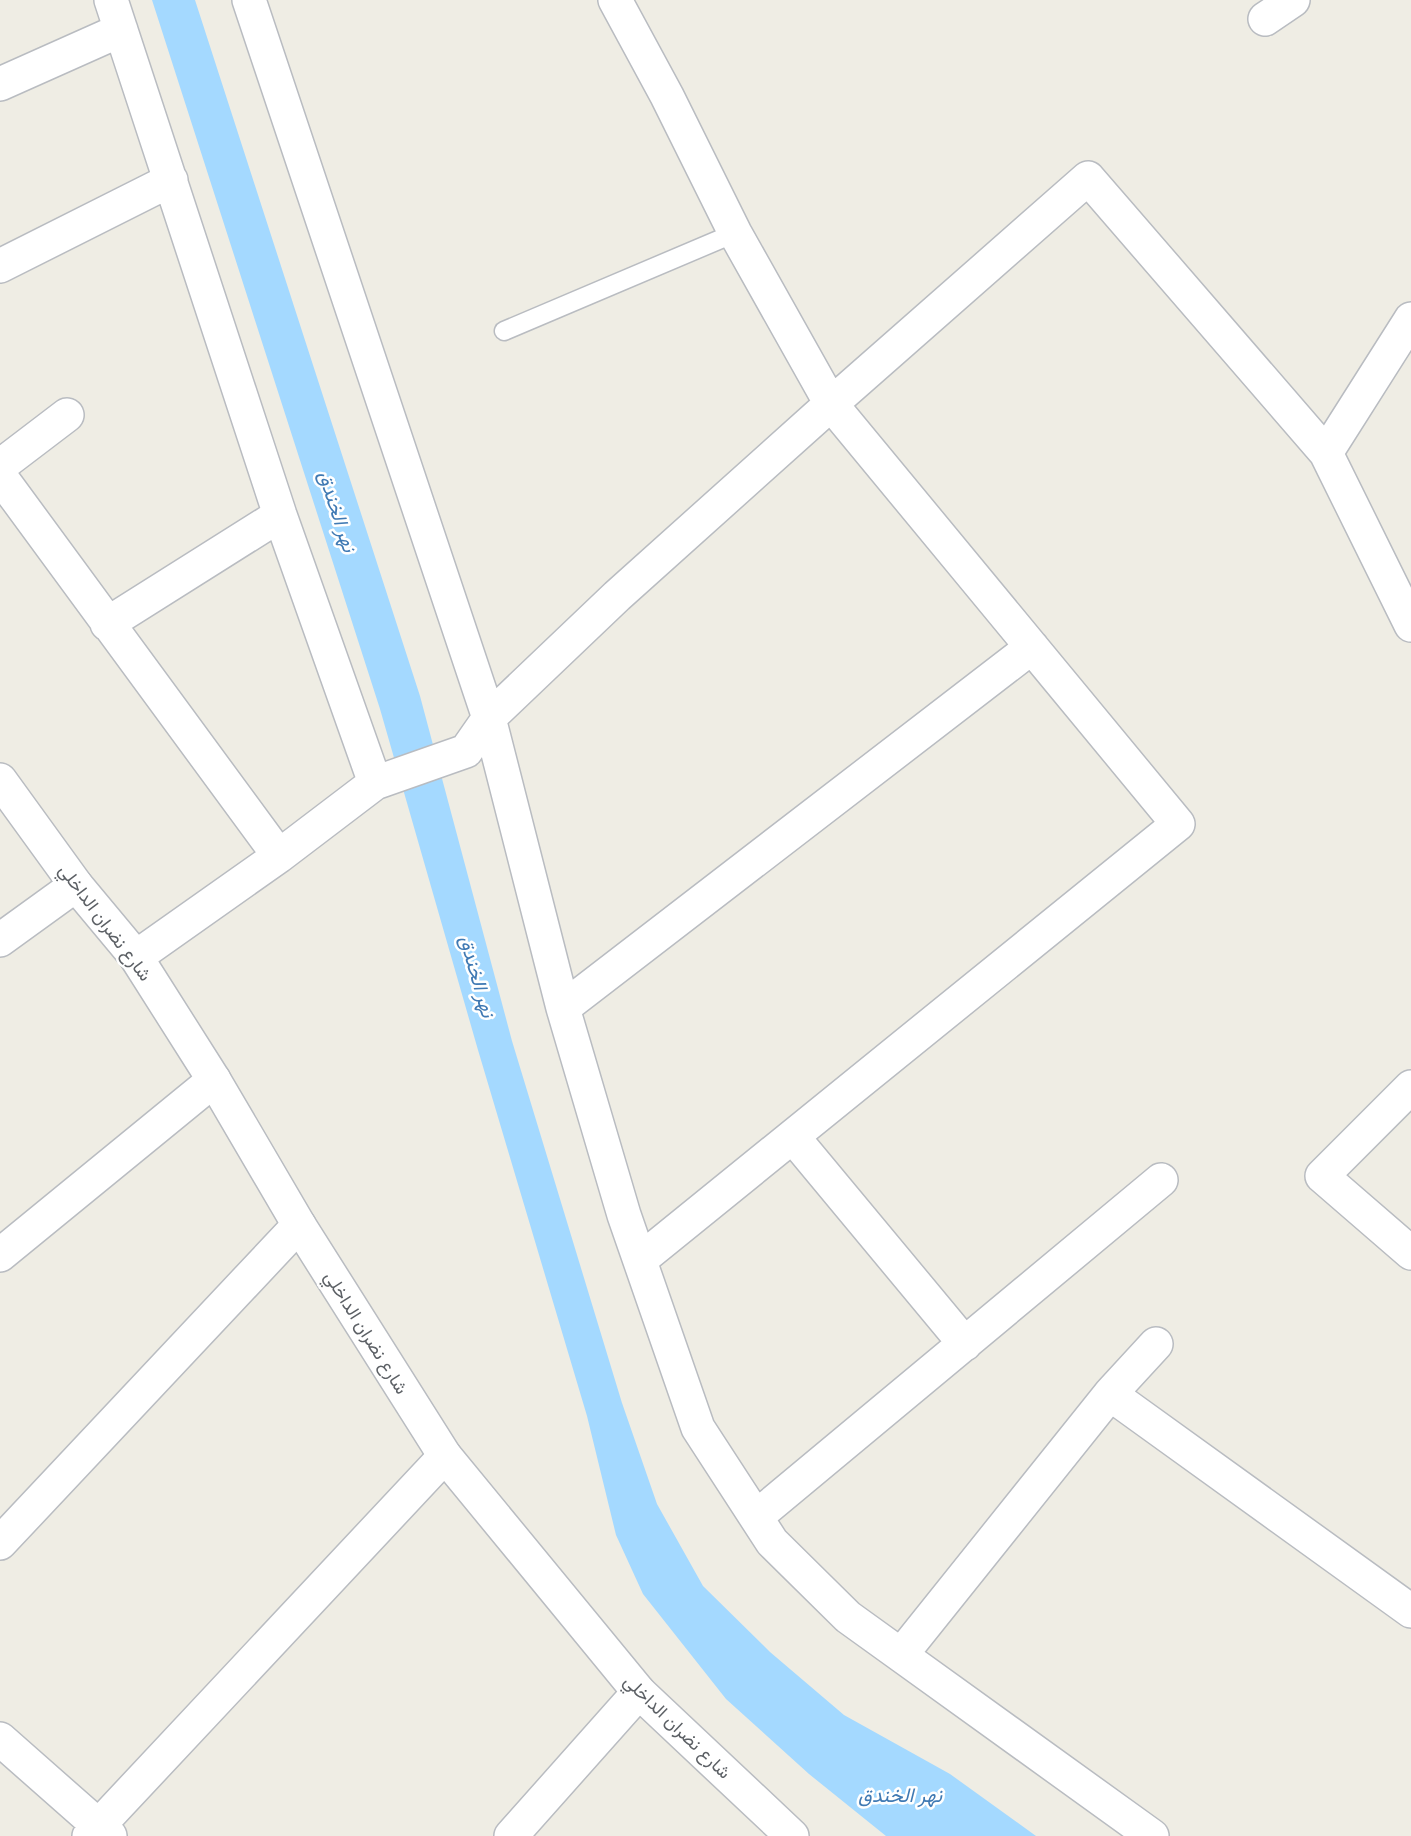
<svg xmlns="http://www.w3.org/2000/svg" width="1411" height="1836" font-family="'Noto Sans',Vazirmatn,sans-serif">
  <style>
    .water { fill: #a4d9ff }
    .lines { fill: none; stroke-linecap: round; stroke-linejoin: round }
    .service-casing { stroke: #b9bcc1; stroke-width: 21 }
    .minor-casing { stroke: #b9bcc1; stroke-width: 36 }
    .tertiary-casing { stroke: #b9bcc1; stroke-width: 36 }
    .service { stroke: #fff; stroke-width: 18 }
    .minor { stroke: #fff; stroke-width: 33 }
    .tertiary { stroke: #fff; stroke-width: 33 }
    .labels { text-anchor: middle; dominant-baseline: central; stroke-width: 5; stroke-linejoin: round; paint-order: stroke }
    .street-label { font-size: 18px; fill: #5c6065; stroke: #fff }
    .water-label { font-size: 20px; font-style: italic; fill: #3f79b3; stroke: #fff }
  </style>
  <rect width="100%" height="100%" fill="#efede4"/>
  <!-- water -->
  <path class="water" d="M152 0H195L420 696 512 1041 622 1403 657 1504 703 1586 770 1652 844 1715 950 1774 1036 1836H886L809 1774 726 1699 643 1594 616 1535 587 1416 478 1050 380 709Z"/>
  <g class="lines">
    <!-- service casing -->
    <g class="service-casing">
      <path id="service" d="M504 331 735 233"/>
    </g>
    <!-- minor casing -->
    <g class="minor-casing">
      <path id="minor" d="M111 0 280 515 375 783
        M249 0 489 718 563 1008 624 1215 698 1428 772 1542 848 1617 1152 1836
        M615 0 667 96 735 233 831 404 1178 824 640 1260
        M1265 19 1293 0
        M0 84 121 30
        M0 266 171 180
        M1326 453 1411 319
        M0 466 67 415
        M0 476 279 856
        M107 624 280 515
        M0 940 76 885
        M136 957 279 856 375 783 466 751 489 718 617 596 831 404 1088 178 1326 453 1411 625
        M563 1008 1032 647
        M1411 1087 1322 1176 1411 1253
        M793 1137 965 1344
        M0 1255 214 1080
        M1110 1394 1411 1611
        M756 1517 1161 1180
        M0 1543 299 1225
        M901 1655 1110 1394 1156 1344
        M0 1739 110 1836
        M89 1836 445 1456
        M511 1836 639 1692"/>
    </g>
    <!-- tertiary casing -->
    <g class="tertiary-casing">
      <path id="tertiary" d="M0 780 76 885 136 957 214 1080 299 1225 445 1456 639 1692 792 1836"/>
    </g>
    <!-- service -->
    <use href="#service" class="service"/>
    <!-- minor -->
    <use href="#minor" class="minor"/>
    <!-- tertiary -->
    <use href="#tertiary" class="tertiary"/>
  </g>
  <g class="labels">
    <!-- street labels -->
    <g class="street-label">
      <text transform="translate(106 922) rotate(53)">شارع نضران الداخلي</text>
      <text transform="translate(367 1332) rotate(58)">شارع نضران الداخلي</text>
      <text transform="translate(678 1726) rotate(44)">شارع نضران الداخلي</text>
    </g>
    <!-- water labels -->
    <g class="water-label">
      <text transform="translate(338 511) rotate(72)">نهر الخندق</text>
      <text transform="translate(478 976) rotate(74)">نهر الخندق</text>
      <text x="900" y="1794">نهر الخندق</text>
    </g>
  </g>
</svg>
